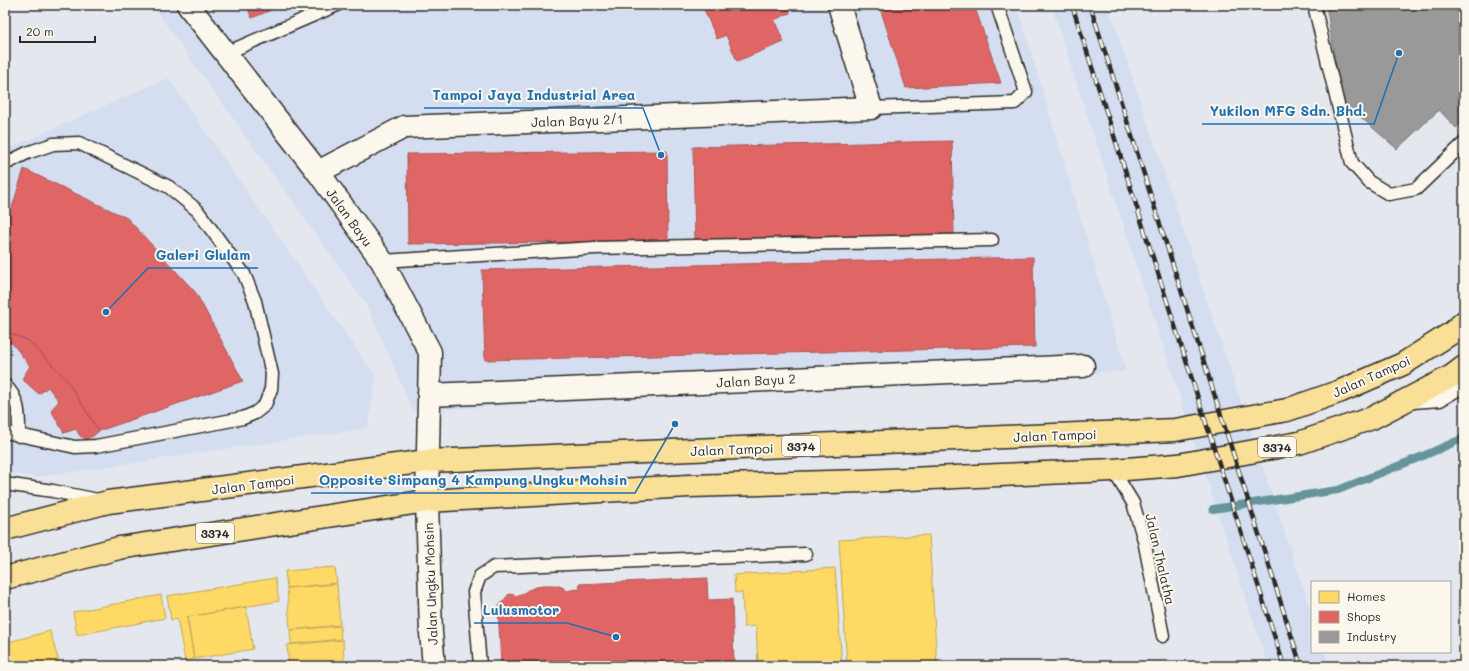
<svg xmlns="http://www.w3.org/2000/svg" width="1469" height="671" font-family="Mali,sans-serif">
  <style>
    .built { fill: #d4def0 }
    .homes { fill: #ffd966; stroke: #bfa554 }
    .shops { fill: #e06666; stroke: #aa5454 }
    .industry { fill: #999; stroke: #787878 }
    .lines { fill: none; stroke-linecap: round; stroke-linejoin: round }
    .stream { stroke: #65959b; stroke-width: 8 }
    .service-casing { stroke: #2b2b2b; stroke-width: 15 }
    .minor-casing { stroke: #2b2b2b; stroke-width: 25 }
    .tertiary-casing { stroke: #2b2b2b; stroke-width: 25 }
    .primary-casing { stroke: #2b2b2b; stroke-width: 25 }
    .service { stroke: #fbf7ec; stroke-width: 12 }
    .minor { stroke: #fbf7ec; stroke-width: 22 }
    .tertiary { stroke: #fbf7ec; stroke-width: 22 }
    .primary { stroke: #fadf96; stroke-width: 22 }
    .rail-casing { stroke: #2b2b2b; stroke-width: 4.5 }
    .rail { stroke: #fbf7ec; stroke-width: 3; stroke-dasharray: 9; stroke-linecap: butt }
    .labels { text-anchor: middle; dominant-baseline: central; stroke-width: 4; stroke-linejoin: round; paint-order: stroke }
    .shield { fill: #fbf7ec; stroke: #696865; stroke-width: 1 }
    .shield-label { font-size: 12px; font-weight: bold; fill: #2b2b2b }
    .street-label { font-size: 13px; fill: #2b2b2b; stroke: #fbf7ec }
    .leader { fill: none; stroke: #1f6fb2; stroke-width: 1.5 }
    .callout-dot { fill: #1f6fb2; stroke: #fbf7ec; stroke-width: 1.5 }
    .callout-label { font-size: 14px; text-anchor: middle; font-weight: bold; fill: #1f6fb2; stroke: #fbf7ec; stroke-width: 4; stroke-linejoin: round; paint-order: stroke }
  </style>
  <rect width="100%" height="100%" fill="#e4e8ee"/>
  <filter id="ink" filterUnits="userSpaceOnUse"><feTurbulence type="fractalNoise" baseFrequency=".025" numOctaves="2"/><feDisplacementMap in="SourceGraphic" scale="8" xChannelSelector="R" yChannelSelector="G"/><feConvolveMatrix kernelMatrix="1 2 1 2 8 2 1 2 1" color-interpolation-filters="sRGB"/></filter>
  <g filter="url(#ink)">
    <!-- built -->
    <path class="built" d="M152 5H1017L1126 371 413 411 367 306Z
      M1051 5H1108L1312 614V652H1325L1329 666H1268Z
      M168 78 376 377 368 428 37 477 5 473V150Z"/>
    <!-- homes -->
    <path class="homes" d="M929 535 937 666H847L839 540Z
      M335 567 337 583 287 588 285 571Z
      M835 568 842 666H758L756 626 744 627 742 592 735 593 734 575Z
      M275 578 279 601 187 617 194 659 185 661 177 618 171 620 167 596Z
      M337 584 340 625 290 630 287 588Z
      M161 595 165 618 77 635 73 612Z
      M246 607 253 649 194 659 187 617Z
      M340 626 341 639 291 644 290 630Z
      M50 631 60 666H5V643Z
      M343 640 344 662 289 666 287 645Z
      M350 662V666H326V665Z"/>
    <!-- shops -->
    <path class="shops" d="M246 5H283L252 18Z
      M702 5H787L790 13 774 20 784 42 737 61 726 35 717 39Z
      M879 5H974L1001 83 906 88Z
      M952 141 954 235 695 241 693 147Z
      M667 151 668 241 408 244 407 154Z
      M24 169 127 218 196 293 243 381 99 431 66 379 29 341 5 331V230Z
      M1033 257 1035 347 485 360 482 270Z
      M5 331 29 341 66 379 99 431 93 436 86 439 80 436 76 429 64 433 51 410 59 401 48 387 39 394 22 379 30 366 12 343H5Z
      M707 578 708 600 732 599 734 666H501L498 607 509 594 519 596 528 590 542 585H555L562 587 567 591 576 589 580 590 579 584Z"/>
    <!-- industry -->
    <path class="industry" d="M1326 5H1464V120L1456 128 1439 110 1397 149 1342 101Z"/>
    <g class="lines">
      <!-- stream -->
      <path class="stream" d="M1213 509 1338 490 1423 456 1464 438"/>
      <!-- service casing -->
      <g class="service-casing">
        <path id="service" d="M1314 5 1352 163 1369 182 1389 194 1416 189 1464 143
          M226 53 337 5
          M871 108 1015 103 1026 92 997 5
          M5 164 27 153 53 144 79 143 169 187 197 210 244 274 255 301 272 374 271 389 265 405 255 413 243 418 96 446 75 447 5 432
          M382 261 595 248 992 240
          M5 385C20 400 19 415 19 436
          M1413 402 1440 400 1464 386
          M1113 470 1133 503 1144 540 1163 636
          M5 484 53 491 98 500
          M480 666 474 592 480 576 494 567 806 554"/>
      </g>
      <!-- minor casing -->
      <g class="minor-casing">
        <path id="minor" d="M318 172 404 127 871 108 839 5
          M429 395 1083 366"/>
      </g>
      <!-- tertiary casing -->
      <g class="tertiary-casing">
        <path id="tertiary" d="M188 5 318 172 382 261 430 352 427 501 431 633 434 666"/>
      </g>
      <!-- primary casing -->
      <g class="primary-casing">
        <path id="primary" d="M5 529 108 502 428 461 1175 430 1287 410 1341 391 1403 364 1453 332 1464 322
          M5 578 119 548 427 501 689 486 864 481 1113 470 1178 465 1299 443 1372 418 1452 376 1464 367"/>
      </g>
      <!-- service -->
      <use href="#service" class="service"/>
      <!-- minor -->
      <use href="#minor" class="minor"/>
      <!-- tertiary -->
      <use href="#tertiary" class="tertiary"/>
      <!-- primary -->
      <use href="#primary" class="primary"/>
      <!-- rail casing -->
      <g class="rail-casing">
        <path id="rail" d="M1072 5 1284 666
          M1090 5 1301 666"/>
      </g>
      <!-- rail -->
      <use href="#rail" class="rail"/>
    </g>
  </g>
  <g class="labels">
    <!-- shield labels -->
    <g class="shield">
      <rect x="782" y="436" width="38" height="20" rx="3"/>
      <rect x="1258" y="437" width="38" height="20" rx="3"/>
      <rect x="196" y="523" width="38" height="20" rx="3"/>
    </g>
    <g class="shield-label">
      <text x="801" y="446">3374</text>
      <text x="1277" y="447">3374</text>
      <text x="215" y="533">3374</text>
    </g>
    <!-- street labels -->
    <g class="street-label">
      <text transform="translate(577 120) rotate(-2)">Jalan Bayu 2/1</text>
      <text transform="translate(350 217) rotate(54)">Jalan Bayu</text>
      <text transform="translate(1371 376) rotate(-24)">Jalan Tampoi</text>
      <text transform="translate(756 380) rotate(-3)">Jalan Bayu 2</text>
      <text transform="translate(1055 435) rotate(-2)">Jalan Tampoi</text>
      <text transform="translate(732 449) rotate(-2)">Jalan Tampoi</text>
      <text transform="translate(253 484) rotate(-7)">Jalan Tampoi</text>
      <text transform="translate(1161 559) rotate(77)">Jalan Thalatha</text>
      <text transform="translate(430 584) rotate(-92)">Jalan Ungku Mohsin</text>
    </g>
  </g>
  <!-- callouts -->
  <path class="leader" d="M661 155L643 108H424M1399 53L1374 124H1202M106 312L148 268H258M675 424L635 493H311M616 637L567 623H474"/>
  <g class="callout-dot">
    <circle cx="661" cy="155" r="4"/>
    <circle cx="1399" cy="53" r="4"/>
    <circle cx="106" cy="312" r="4"/>
    <circle cx="675" cy="424" r="4"/>
    <circle cx="616" cy="637" r="4"/>
  </g>
  <g class="callout-label">
    <text x="534" y="100">Tampoi Jaya Industrial Area</text>
    <text x="1288" y="116">Yukilon MFG Sdn. Bhd.</text>
    <text x="203" y="260">Galeri Glulam</text>
    <text x="473" y="485">Opposite Simpang 4 Kampung Ungku Mohsin</text>
    <text x="521" y="615">Lulusmotor</text>
  </g>
  <!-- margin -->
  <rect width="1469" height="671" fill="none" stroke="#fbf7ec" stroke-width="20"/>
  <rect x="10" y="10" width="1449" height="651" fill="none" stroke="#2b2b2b" stroke-width="1.5" filter="url(#ink)"/>
  <!-- legend -->
  <rect x="1311" y="581" width="140" height="72" fill="#fbf7ec" stroke="#a8a59f"/>
  <rect x="1319" y="591" width="20" height="12" fill="#ffd966" stroke="#a8a59f"/>
  <text x="1347" y="601" font-size="12" fill="#2b2b2b">Homes</text>
  <rect x="1319" y="611" width="20" height="12" fill="#e06666" stroke="#a8a59f"/>
  <text x="1347" y="621" font-size="12" fill="#2b2b2b">Shops</text>
  <rect x="1319" y="631" width="20" height="12" fill="#999999" stroke="#a8a59f"/>
  <text x="1347" y="641" font-size="12" fill="#2b2b2b">Industry</text>
  <!-- scale -->
  <path d="M20 36v6h75v-6" fill="none" stroke="#2b2b2b" stroke-width="2"/>
  <text x="26" y="36" font-size="12" fill="#2b2b2b" stroke="#fbf7ec" stroke-width="3" paint-order="stroke">20 m</text>
</svg>
